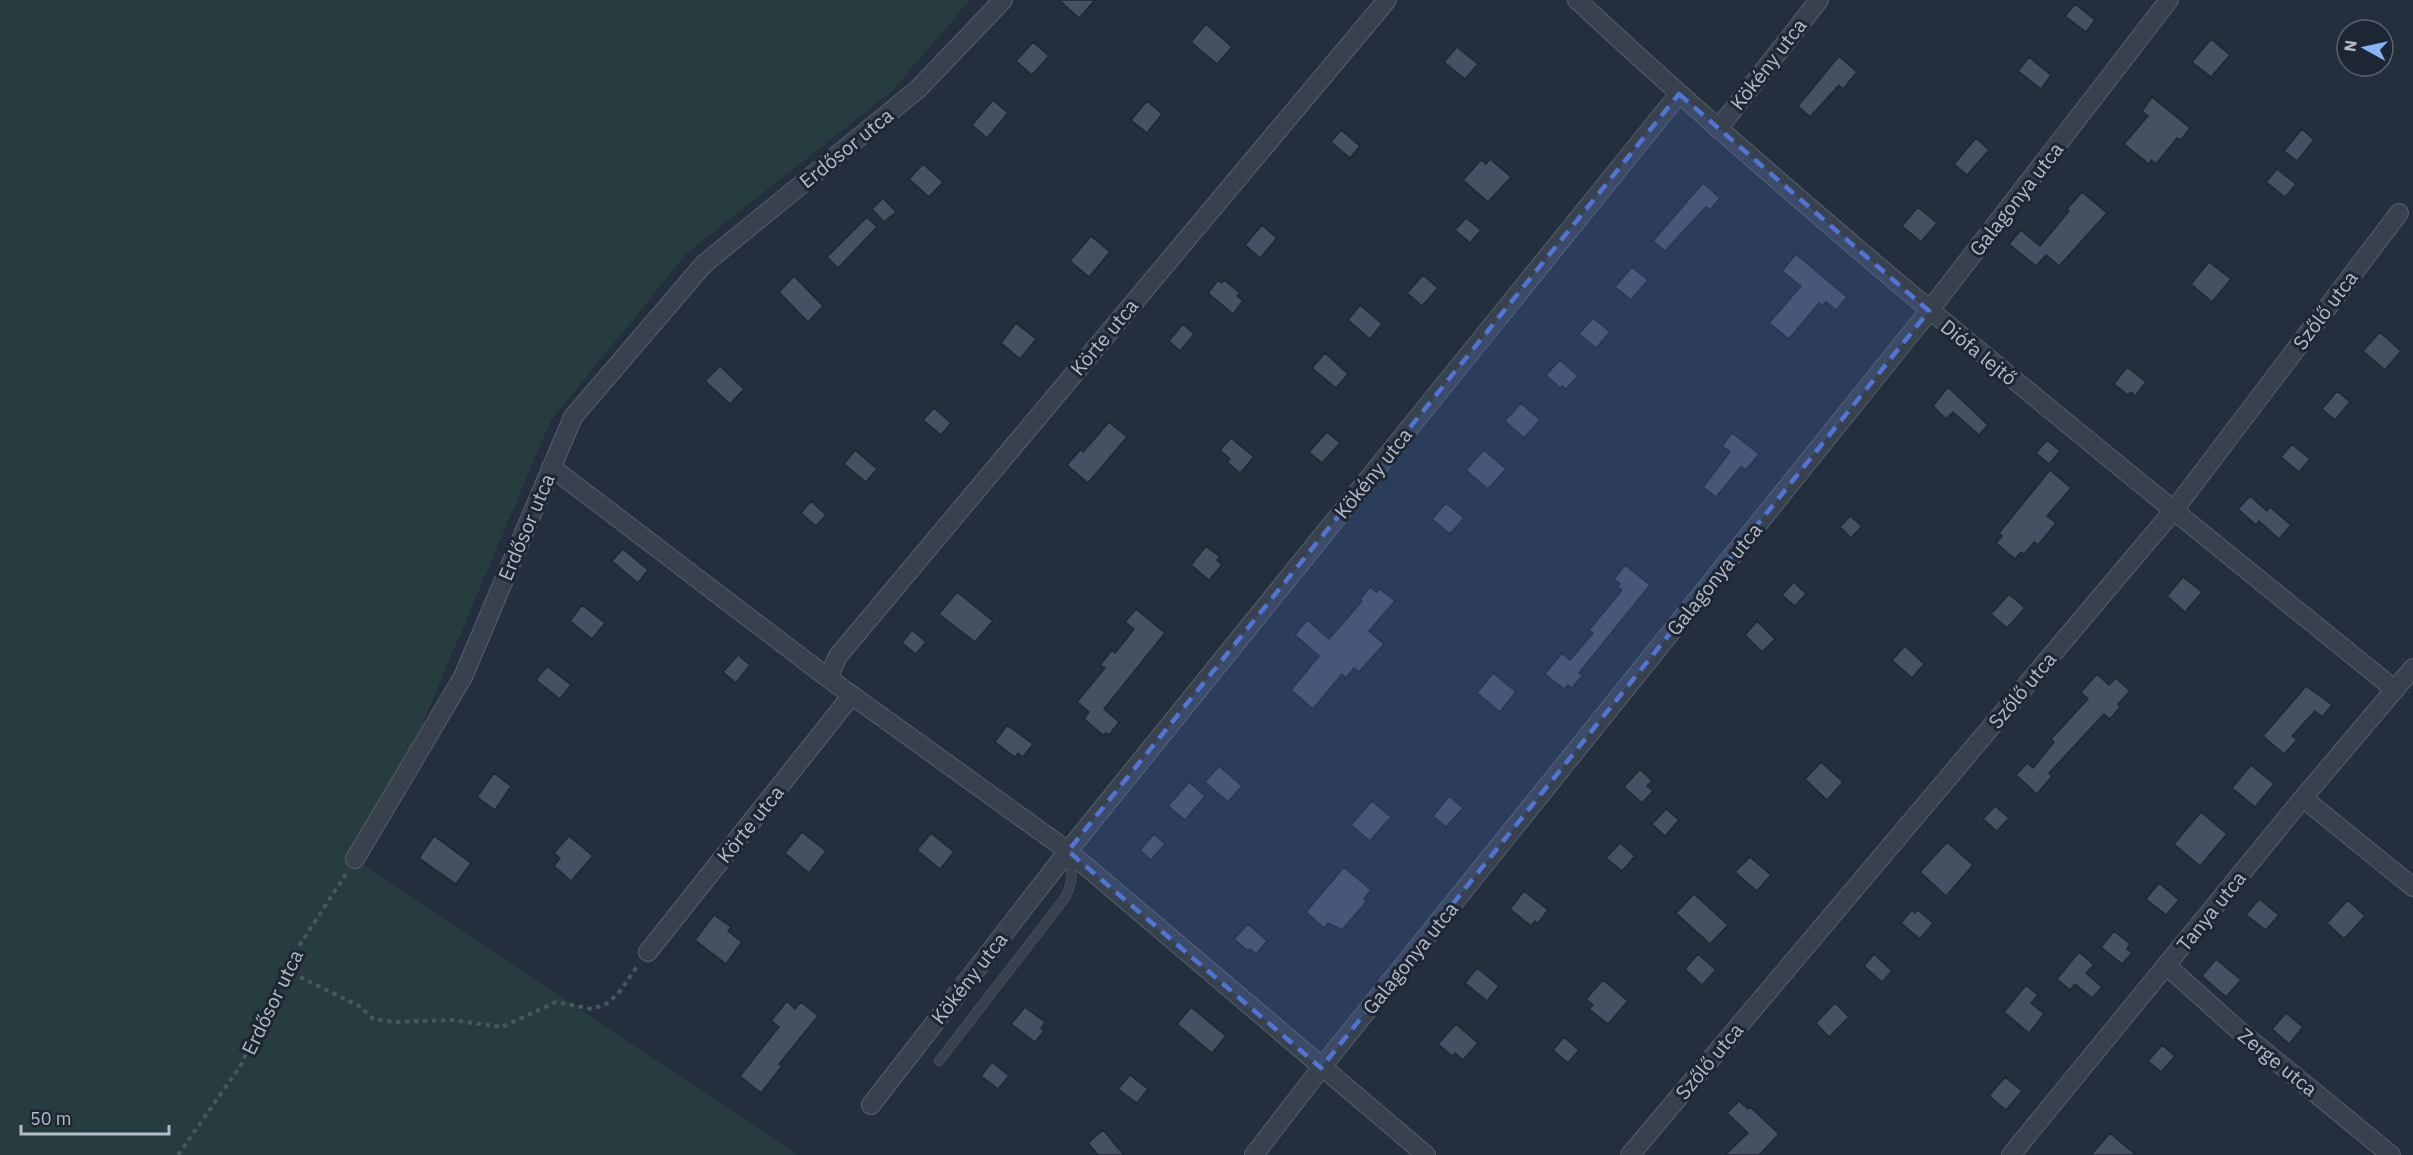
<svg xmlns="http://www.w3.org/2000/svg" width="2413" height="1155" font-family="'IBM Plex Sans',sans-serif">
  <style>
    .green { fill: #263c3f }
    .building { fill: #455162; stroke: #1f2835; stroke-width: 1.5 }
    .lines { fill: none; stroke-linecap: round; stroke-linejoin: round }
    .service-casing { stroke: #565f6c; stroke-width: 10 }
    .minor-casing { stroke: #565f6c; stroke-width: 20 }
    .path { stroke: #44595c; stroke-width: 4; stroke-dasharray: 4.5 4.5; stroke-linecap: butt }
    .service { stroke: #38414e; stroke-width: 9 }
    .minor { stroke: #38414e; stroke-width: 18 }
    .marked { fill: #5274d3; fill-opacity: 0.2; stroke: #5274d3; stroke-width: 4.5; stroke-dasharray: 12 8; stroke-linejoin: round }
    .labels { text-anchor: middle; dominant-baseline: central; stroke-width: 6; stroke-linejoin: round; paint-order: stroke }
    .street-label { font-size: 20px; fill: #b4bcc9; stroke: #1d2633 }
  </style>
  <rect width="100%" height="100%" fill="#242f3e"/>
  <!-- green -->
  <path class="green" d="M0 0H970L892 91 687 253 551 420 363 864 798 1155H0Z"/>
  <!-- building -->
  <path class="building" d="M1059 0H1095L1079 18Z
    M2075 4 2095 20 2086 32 2065 16Z
    M1206 24 1232 47 1217 64 1191 42Z
    M2211 39 2230 55 2211 77 2192 62Z
    M1033 42 1049 56 1032 75 1016 61Z
    M1457 47 1478 64 1465 79 1444 62Z
    M1839 56 1857 72 1843 89 1839 85 1810 117 1798 106Z
    M2029 57 2051 75 2041 89 2018 71Z
    M2152 97 2190 128 2181 140 2177 138 2156 164 2151 160 2149 164 2124 144 2148 116 2142 111Z
    M993 100 1008 113 987 138 972 125Z
    M1147 101 1162 114 1147 133 1131 120Z
    M2302 129 2314 140 2297 161 2284 151Z
    M1341 130 1360 146 1350 158 1331 142Z
    M1976 138 1989 150 1967 175 1954 164Z
    M1490 159 1511 177 1488 202 1463 180 1481 160 1486 164Z
    M923 164 943 182 929 197 909 179Z
    M2277 169 2296 184 2285 197 2266 182Z
    M1703 183 1720 198 1710 210 1706 207 1665 251 1653 241Z
    M2082 192 2107 213 2059 266 2046 255 2036 266 2009 244 2021 230 2040 246 2069 211 2067 209Z
    M883 198 896 212 884 222 872 209Z
    M1918 207 1937 223 1921 242 1902 226Z
    M867 217 877 227 838 268 827 257Z
    M1466 218 1481 230 1470 243 1455 230Z
    M1262 225 1277 238 1260 258 1245 245Z
    M1091 236 1110 252 1089 277 1070 261Z
    M1796 254 1847 297 1836 310 1826 302 1823 306 1819 303 1789 339 1769 323 1801 286 1782 271Z
    M2209 262 2231 279 2212 302 2191 284Z
    M1632 267 1648 280 1631 300 1615 287Z
    M1423 275 1438 288 1422 306 1407 293Z
    M794 276 823 306 808 322 779 292Z
    M1218 280 1222 283 1224 280 1240 293 1237 296 1243 301 1233 314 1208 293Z
    M1360 305 1382 324 1370 339 1348 320Z
    M1593 318 1610 332 1596 348 1579 334Z
    M1016 323 1036 339 1020 359 1001 343Z
    M1183 324 1194 334 1180 351 1169 341Z
    M2380 332 2401 351 2385 370 2363 351Z
    M1325 353 1348 374 1336 388 1312 368Z
    M1560 360 1578 376 1566 389 1562 386 1560 388 1546 375Z
    M720 366 744 389 730 404 705 381Z
    M2127 367 2146 382 2135 396 2131 392 2128 395 2114 384Z
    M1948 387 1988 425 1979 435 1953 412 1946 419 1933 406Z
    M2337 391 2350 402 2335 420 2322 409Z
    M1521 403 1540 420 1524 438 1505 421Z
    M934 408 951 423 941 435 923 420Z
    M1109 422 1127 437 1088 483 1067 465 1081 449 1083 452Z
    M1327 432 1340 443 1322 463 1309 452Z
    M1732 433 1759 454 1746 470 1741 467 1716 497 1703 487 1730 452 1722 446Z
    M1231 438 1254 457 1240 473 1227 462 1230 459 1220 450Z
    M2047 440 2060 451 2049 464 2036 453Z
    M2292 444 2310 459 2299 472 2281 457Z
    M855 450 877 469 866 482 844 464Z
    M1484 450 1506 469 1488 489 1466 470Z
    M2050 470 2071 488 2047 516 2056 523 2038 545 2034 542 2024 554 2021 552 2015 559 1996 543 2002 536 1999 533Z
    M2250 496 2267 511 2270 507 2291 525 2279 539 2259 521 2256 525 2238 509Z
    M811 501 826 515 816 526 801 513Z
    M1446 503 1464 518 1450 534 1432 519Z
    M1850 516 1862 526 1851 538 1840 527Z
    M1206 546 1220 557 1217 560 1222 565 1209 580 1191 565Z
    M623 549 648 570 638 583 612 561Z
    M1625 565 1650 585 1579 673 1583 675 1572 688 1568 685 1564 689 1545 674 1562 653 1570 660 1593 633 1589 630 1622 590 1617 587 1620 584 1614 579Z
    M2183 577 2202 592 2185 612 2167 596Z
    M1794 582 1806 594 1795 606 1782 595Z
    M1370 587 1377 592 1380 589 1395 601 1369 631 1384 644 1359 672 1354 668 1346 678 1342 674 1313 709 1291 690 1319 656 1295 635 1307 620 1329 639 1362 601 1360 599Z
    M957 592 993 621 975 642 939 614Z
    M2009 594 2025 608 2007 628 1991 614Z
    M582 605 605 623 592 639 570 621Z
    M1136 609 1165 633 1104 709 1119 722 1109 735 1106 733 1103 735 1084 719 1089 712 1077 702 1105 668 1100 665 1112 650 1115 653 1134 629 1125 622Z
    M1757 621 1775 639 1762 652 1745 635Z
    M912 630 926 642 916 654 902 643Z
    M1905 646 1924 664 1912 678 1892 660Z
    M738 655 750 665 736 683 723 672Z
    M547 666 571 685 560 699 536 680Z
    M1493 673 1516 692 1500 712 1477 693Z
    M2097 674 2109 685 2116 678 2130 691 2118 704 2120 707 2110 719 2104 714 2049 773 2052 776 2037 794 2016 775 2027 763 2033 768 2054 742 2051 739 2088 699 2081 692Z
    M2306 686 2332 705 2322 717 2315 711 2292 736 2297 740 2284 754 2263 736Z
    M1007 725 1033 744 1023 757 1018 753 1015 757 995 742Z
    M1821 762 1843 782 1827 800 1805 779Z
    M2251 765 2274 784 2255 807 2232 788Z
    M1219 766 1242 786 1228 802 1205 782Z
    M1640 769 1652 781 1647 786 1653 791 1642 803 1624 787Z
    M494 773 511 786 495 810 477 797Z
    M1189 782 1205 796 1185 820 1168 806Z
    M1449 796 1463 808 1446 827 1433 816Z
    M1372 801 1391 817 1370 841 1351 825Z
    M1995 806 2009 818 1997 831 1983 819Z
    M1666 809 1679 820 1665 836 1652 824Z
    M2201 812 2227 834 2200 866 2174 844Z
    M802 832 826 851 809 873 785 853Z
    M931 833 954 852 940 869 917 850Z
    M1154 834 1165 844 1151 860 1140 850Z
    M434 836 471 863 456 884 419 858Z
    M569 836 593 856 571 881 554 866 560 858 554 853Z
    M1947 842 1973 865 1946 896 1920 872Z
    M1620 843 1635 856 1622 871 1606 858Z
    M1750 857 1771 875 1757 891 1735 872Z
    M1344 867 1371 890 1364 899 1367 901 1342 930 1328 923 1324 928 1306 912Z
    M2159 883 2179 900 2166 915 2146 899Z
    M1524 891 1548 910 1538 923 1535 921 1531 926 1510 909Z
    M1694 894 1728 925 1710 944 1676 913Z
    M2259 899 2279 915 2266 930 2246 915Z
    M2348 900 2365 916 2344 939 2327 923Z
    M1912 910 1915 913 1918 910 1933 923 1920 939 1901 923Z
    M714 915 731 927 728 931 742 942 726 964 695 940Z
    M1248 924 1267 941 1256 954 1250 949 1248 951 1234 939Z
    M2114 931 2130 944 2127 949 2132 953 2122 964 2101 947Z
    M2079 952 2094 965 2086 973 2102 987 2092 998 2075 984 2070 990 2057 979Z
    M1698 954 1716 970 1702 985 1685 969Z
    M1874 954 1892 971 1882 982 1864 966Z
    M2216 959 2241 980 2226 997 2202 976Z
    M1477 968 1499 986 1487 1001 1465 983Z
    M1603 980 1628 1001 1608 1024 1589 1009 1593 1005 1586 999Z
    M2026 985 2038 995 2031 1003 2044 1014 2029 1033 2004 1012Z
    M787 1001 795 1009 801 1002 818 1016 779 1064 782 1066 761 1093 740 1076 779 1027 771 1021Z
    M1835 1003 1849 1017 1829 1037 1816 1023Z
    M1025 1007 1045 1022 1041 1028 1044 1031 1035 1042 1011 1024Z
    M1191 1007 1226 1036 1212 1053 1177 1024Z
    M2286 1013 2303 1027 2289 1044 2272 1029Z
    M1456 1024 1478 1043 1463 1060 1455 1053 1452 1056 1438 1044Z
    M1564 1037 1579 1050 1568 1063 1553 1050Z
    M2162 1045 2175 1056 2161 1072 2148 1061Z
    M992 1062 1009 1076 998 1089 981 1076Z
    M1130 1075 1148 1089 1137 1103 1118 1089Z
    M2005 1077 2022 1091 2006 1110 1989 1096Z
    M1739 1101 1748 1109 1750 1107 1779 1134 1759 1155H1725L1748 1133 1727 1113Z
    M1103 1130 1124 1155H1098L1088 1143Z
    M2110 1133 2136 1155H2091Z"/>
  <g class="lines">
    <!-- service casing -->
    <g class="service-casing">
      <path id="service" d="M939 1061 1065 898C1073 883 1073 872 1069 856"/>
    </g>
    <!-- minor casing -->
    <g class="minor-casing">
      <path id="minor" d="M1577 0C1838 243 2117 464 2394 689
        M1718 129 1819 0
        M551 467 828 678 1068 851 1426 1155
        M828 678 838 656 1387 0
        M2303 798 2413 887
        M355 859 463 677 573 417 704 264 918 89 1003 0
        M648 952 852 695
        M2167 966 2236 1028 2391 1155
        M871 1105 1068 851 1679 94
        M1254 1155 1321 1068 1929 311 2169 0
        M1630 1155 2174 510 2399 213
        M2011 1155 2303 798 2413 668"/>
    </g>
    <!-- path -->
    <path class="path" d="M284 969 361 1007 373 1019 393 1022 452 1020 502 1027 556 1002 592 1009 606 1004 618 994 638 965
      M178 1155 241 1065 284 969 346 874"/>
    <!-- service -->
    <use href="#service" class="service"/>
    <!-- minor -->
    <use href="#minor" class="minor"/>
  </g>
  <!-- marked area -->
  <path class="marked" d="M1679 94 1929 311 1321 1068 1068 851Z"/>
  <g class="labels">
    <!-- street labels -->
    <g class="street-label">
      <text transform="translate(1768 64) rotate(-52)">Kökény utca</text>
      <text transform="translate(846 148) rotate(-39)">Erdősor utca</text>
      <text transform="translate(2016 199) rotate(-52)">Galagonya utca</text>
      <text transform="translate(2325 310) rotate(-53)">Szőlő utca</text>
      <text transform="translate(1104 337) rotate(-50)">Körte utca</text>
      <text transform="translate(1979 352) rotate(39)">Diófa lejtő</text>
      <text transform="translate(1373 473) rotate(-51)">Kökény utca</text>
      <text transform="translate(526 527) rotate(-67)">Erdősor utca</text>
      <text transform="translate(1714 579) rotate(-51)">Galagonya utca</text>
      <text transform="translate(2022 690) rotate(-50)">Szőlő utca</text>
      <text transform="translate(750 824) rotate(-51)">Körte utca</text>
      <text transform="translate(2211 911) rotate(-51)">Tanya utca</text>
      <text transform="translate(1410 958) rotate(-51)">Galagonya utca</text>
      <text transform="translate(969 978) rotate(-52)">Kökény utca</text>
      <text transform="translate(272 1002) rotate(-64)">Erdősor utca</text>
      <text transform="translate(1709 1061) rotate(-50)">Szőlő utca</text>
      <text transform="translate(2278 1062) rotate(39)">Zerge utca</text>
    </g>
  </g>
  <!-- north arrow -->
  <g transform="translate(2365 48) rotate(278)"><circle r="28" fill="#1d2633" stroke="#59626f" stroke-width="1.5"/>
  <path d="M0-4.5L10 22L0 15L-10 22Z" fill="#8ab4f8"/>
  <text y="-9" font-size="16" font-weight="bold" text-anchor="middle" fill="#b4bcc9">N</text>
  </g>
  <!-- scale -->
  <path d="M21 1125v9h148v-9" fill="none" stroke="#b4bcc9" stroke-width="3"/>
  <text x="30" y="1125" font-size="18" fill="#b4bcc9" stroke="#1d2633" stroke-width="4.5" paint-order="stroke">50 m</text>
</svg>
